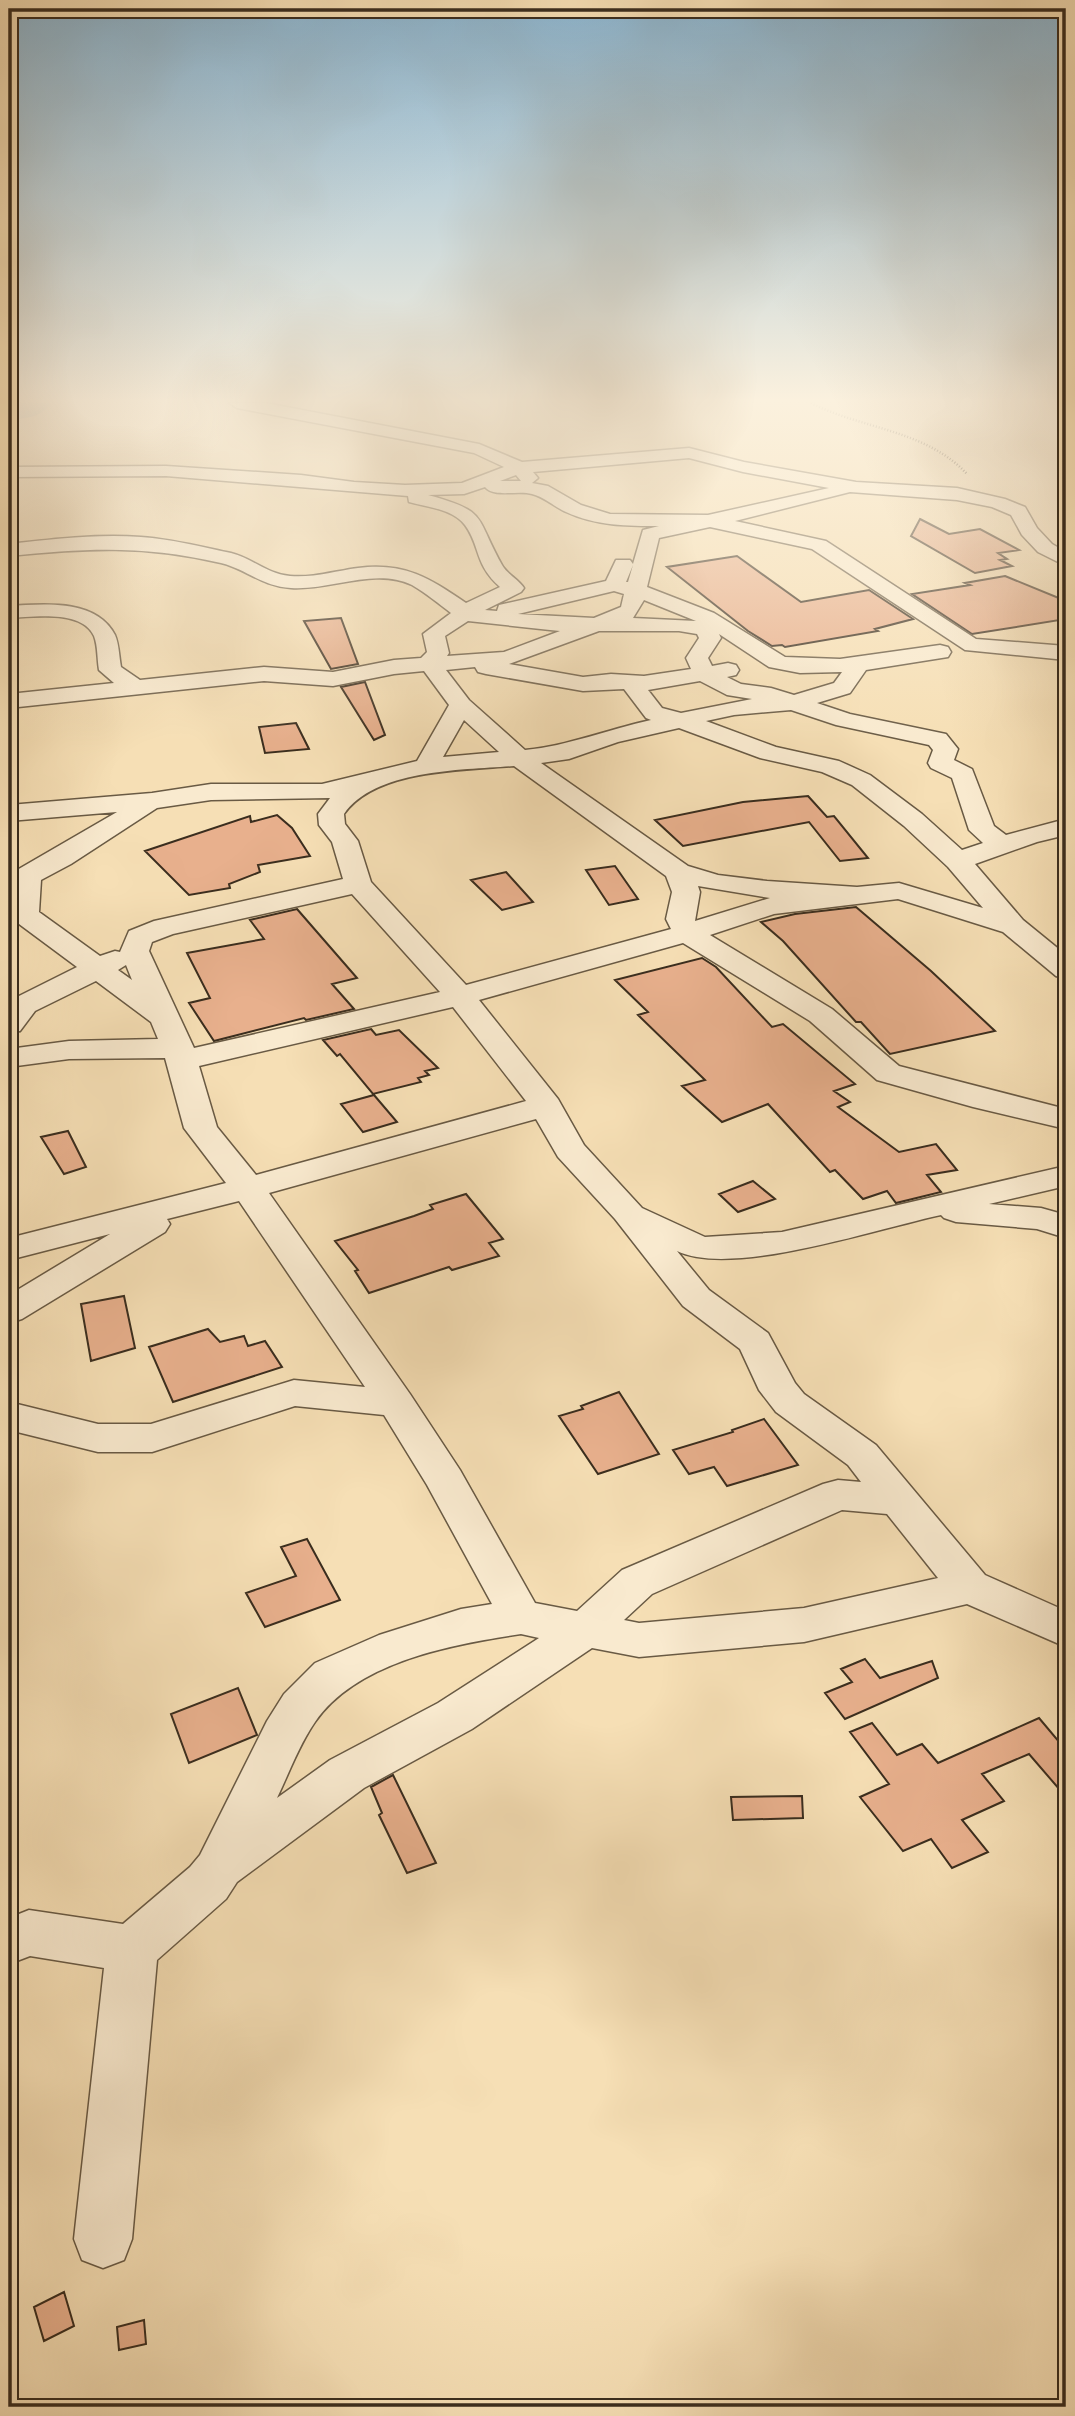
<svg xmlns="http://www.w3.org/2000/svg" width="1075" height="2416" font-family="'IM FELL Great Primer',serif">
  <style>
    .lines { fill: none; stroke-linecap: round; stroke-linejoin: round }
    .river { fill: #9fbbb6; fill-rule: evenodd }
    .building { fill: #e8b08d; stroke: #3a2d1e; stroke-width: 2 }
    .street-casing { stroke: #695a44; stroke-width: 3 }
    .path { stroke: #3a2d1e; stroke-width: 2.5; stroke-dasharray: 1 2; stroke-linecap: butt }
    .street { fill: #f9eacf; fill-rule: evenodd }
  </style>
  <rect width="100%" height="100%" fill="#f6dfb5"/>
  <filter id="stains"><feTurbulence type="fractalNoise" baseFrequency=".00286" numOctaves="4"/><feColorMatrix values="0 0 0 0 .2 0 0 0 0 .09 0 0 0 0 .02 0 0 0 .5 -.17"/></filter>
  <radialGradient id="worn" r=".72"><stop offset=".6" stop-color="#630" stop-opacity="0"/><stop offset="1" stop-color="#630" stop-opacity=".3"/></radialGradient>
  <g class="lines">
    <!-- river -->
    <path class="river" d="M9 403H51C41 418 25 419 9 419Z"/>
  </g>
  <!-- building -->
  <path class="building" d="M920 519 949 534 980 529 1019 550 998 553 1007 559 1000 560 1012 566 975 573 911 536Z
    M737 556 801 602 869 590 913 619 875 629 878 631 785 647 782 645 772 646 748 631 667 567Z
    M1005 576 1066 601V619L972 634 912 594 970 585 965 583Z
    M341 618 358 664 331 669 304 621Z
    M365 682 385 735 374 740 341 687Z
    M296 723 309 749 265 753 259 727Z
    M808 796 827 817 834 816 868 858 840 861 809 822 683 846 655 820 743 802Z
    M277 815 292 828 310 856 258 865 260 872 229 884 230 888 189 895 145 851 250 816 251 822Z
    M615 866 638 899 609 905 586 870Z
    M506 872 533 902 502 910 471 880Z
    M856 907 931 971 995 1031 890 1054 861 1022H856L783 941 761 922 795 914Z
    M297 909 357 978 332 984 354 1009 306 1020 304 1018 214 1041 189 1003 210 998 187 953 264 939 250 920Z
    M702 958 716 967 772 1027 783 1024 855 1084 834 1091 850 1102 838 1107 899 1152 936 1144 957 1170 927 1175 941 1192 896 1203 887 1191 863 1199 835 1170 830 1172 768 1104 722 1122 682 1086 705 1080 638 1015 648 1012 615 980Z
    M371 1029 376 1035 399 1030 438 1068 425 1071 429 1075 418 1078 421 1082 373 1094 340 1054 337 1056 323 1040Z
    M374 1095 397 1122 363 1132 341 1104Z
    M68 1131 86 1167 64 1174 41 1137Z
    M753 1181 775 1199 738 1212 719 1194Z
    M466 1194 503 1239 489 1243 499 1256 452 1270 449 1267 369 1293 355 1271 358 1270 335 1241 414 1216 433 1209 430 1205Z
    M124 1296 135 1348 91 1361 81 1304Z
    M208 1329 220 1342 244 1336 248 1346 265 1341 282 1367 173 1402 149 1347Z
    M619 1392 659 1454 598 1474 559 1416 583 1409 581 1406Z
    M764 1419 798 1465 727 1486 714 1467 689 1474 673 1450 733 1432 732 1430Z
    M307 1539 340 1600 265 1627 246 1593 296 1576 281 1547Z
    M865 1659 880 1678 932 1661 938 1678 845 1719 825 1693 852 1682 841 1669Z
    M238 1688 257 1735 189 1763 171 1714Z
    M1039 1718 1066 1750V1797L1029 1754 982 1774 1004 1801 962 1820 988 1852 952 1868 931 1839 903 1851 860 1797 889 1784 850 1732 872 1723 897 1755 922 1744 938 1763Z
    M393 1775 436 1863 407 1873 379 1815 382 1813 371 1787Z
    M802 1796 803 1818 733 1820 731 1797Z
    M64 2292 74 2326 44 2341 34 2307Z
    M144 2320 146 2344 119 2350 117 2327Z"/>
  <g class="lines">
    <!-- street casing -->
    <g class="street-casing">
      <path id="street" d="M229 403H266L479 444 522 462 689 448 744 462 856 482 957 488 1005 499 1025 507 1037 528 1052 544 1066 552V566L1038 552 1022 535 1011 515 992 507 957 500 850 492 735 521 826 541 976 639 1066 646V660L965 650 812 549 710 527 659 538 647 587 714 613 785 657 840 659 940 645 948 647 951 652 948 657 866 670 850 693 817 703 850 714 946 734 958 749 954 760 972 769 994 826 1006 835 1066 819V835L1037 842 975 864 1023 920 1066 955V979L1056 976 1003 932 898 899 774 914 710 935 832 1009 899 1066 1066 1109V1129L973 1107 877 1080 810 1021 683 943 479 1000 558 1099 584 1145 642 1208 705 1237 782 1232 1066 1166V1186L989 1204 1041 1208 1066 1215V1238L1037 1229 956 1222 944 1218 941 1215C879 1228 732 1278 677 1251L709 1290 768 1333 795 1383 804 1394 876 1445 985 1575 1066 1611V1647L967 1604 804 1642 639 1657 592 1648 472 1729 364 1788 237 1882 226 1899 157 1960 132 2239 124 2260 103 2268 82 2260 74 2239 104 1968 30 1956 9 1964V1918L29 1910 123 1924 190 1867 200 1855 267 1721 284 1694 315 1663 379 1635 461 1609 492 1604 427 1485 384 1415 295 1406 152 1452H98L9 1430V1402L98 1424H151L294 1380 365 1387 239 1201 167 1219 170 1224 165 1232 22 1319 9 1323V1295L110 1234 9 1260V1238L226 1183 184 1128 165 1058 69 1059 9 1067V1049L69 1041 158 1039 151 1022 96 981 35 1011 20 1031 9 1033V1004L13 999 77 967 15 921C8 910 10 881 17 870L117 812 9 821V805L152 793 211 784H322L417 761 449 705 424 671 394 674 333 686 264 681 9 708V694L114 683 99 670C97 659 98 646 94 636 82 609 32 617 9 618V606C43 604 96 598 115 635 119 644 119 656 121 667L140 680 264 667 333 672 394 660 421 658 427 652 423 634 451 613C439 604 426 593 412 585 375 567 329 591 291 588 261 586 246 569 221 563 144 545 87 548 9 556V544C53 539 97 534 141 537 171 539 202 547 231 553 252 558 267 574 290 576 313 578 335 571 358 568 405 562 429 578 466 603L500 587C474 564 481 547 465 525 453 509 427 507 409 502L408 496 166 476 9 477V467L166 466 301 475 354 482 405 485 462 483 504 467 474 453 237 408ZM689 458 743 472 829 488 708 515 610 514 581 505 548 486 532 483 538 478 533 472ZM516 475 521 481H500ZM485 487C494 498 518 490 532 494 544 497 555 507 566 512 596 526 627 526 659 526L643 530 633 564 630 560H616L606 581 499 605 497 611 485 610 521 592 524 588C518 579 507 574 502 565 474 515 489 512 428 495L464 494ZM633 565 628 582H626ZM614 591 624 594 621 607 594 618 518 614ZM644 600 696 621 633 618ZM468 621 550 630 560 631 504 652 447 656 449 653 445 636ZM599 631H679L697 634 699 638 686 658 691 669 644 676 611 674 583 677 509 664ZM719 634 769 667 800 673 842 672 834 683 794 695 771 688 741 684 727 677 736 675 739 670 736 665 728 663 712 666 708 658 721 638ZM475 667 478 672 486 674 583 691 624 689 646 718 651 720C609 729 568 746 525 750L469 700 446 670ZM700 681 727 695 752 699 681 713 662 708 648 690ZM791 710 836 725 929 745 933 750 928 763 931 768 952 778 969 830 983 843 962 850 922 814 870 775 839 761 776 747 706 721 734 715ZM464 720 499 752 443 757ZM679 728 760 758 822 772 852 785 904 826 948 867 983 908 899 883 857 887 767 881 718 875 688 866 541 763 569 759 618 742ZM514 766 666 876 672 892 666 919 671 929 466 985 371 882 358 841 345 824 344 814C375 769 465 770 514 766ZM330 798 318 814 319 825 332 842 343 879 154 921 129 931 120 952 115 951 100 956 39 912 41 880 71 864 157 808 211 800ZM698 886 770 898 695 921 700 892ZM352 894 440 992 194 1048 149 951 152 942 173 934ZM126 965 132 980 118 970ZM453 1007 526 1101 256 1175 217 1127 199 1066ZM536 1119 558 1157 615 1219 683 1306 740 1349 759 1390 776 1412 848 1465 861 1482 838 1480 823 1484 622 1570 577 1611 535 1603 460 1470 410 1394 269 1193ZM842 1510 887 1514 938 1578 804 1608 639 1623 624 1620 652 1594ZM521 1634 539 1638 438 1703 330 1760 277 1798C289 1773 299 1745 315 1722 357 1661 454 1644 521 1634Z"/>
    </g>
    <!-- path -->
    <path class="path" d="M811 403C862 429 926 430 967 474"/>
    <!-- street -->
    <use href="#street" class="street"/>
  </g>
  <!-- sky -->
  <linearGradient id="sky" x2="0" y2="1"><stop stop-color="#8bb7d4"/><stop offset="0.54" stop-color="#fbf1de"/><stop offset="1" stop-color="#fbf1de" stop-opacity="0"/></linearGradient>
  <rect width="1075" height="742" fill="url(#sky)"/>
  <!-- margin -->
  <rect width="1075" height="2416" fill="none" stroke="#f6dfb5" stroke-width="35"/>
  <rect x="10" y="10" width="1054" height="2395" fill="none" stroke="#3a2d1e" stroke-width="3.5"/>
  <rect x="18" y="18" width="1040" height="2381" fill="none" stroke="#3a2d1e" stroke-width="2"/>
  <rect width="100%" height="100%" filter="url(#stains)"/>
  <rect width="100%" height="100%" fill="url(#worn)"/>
</svg>
